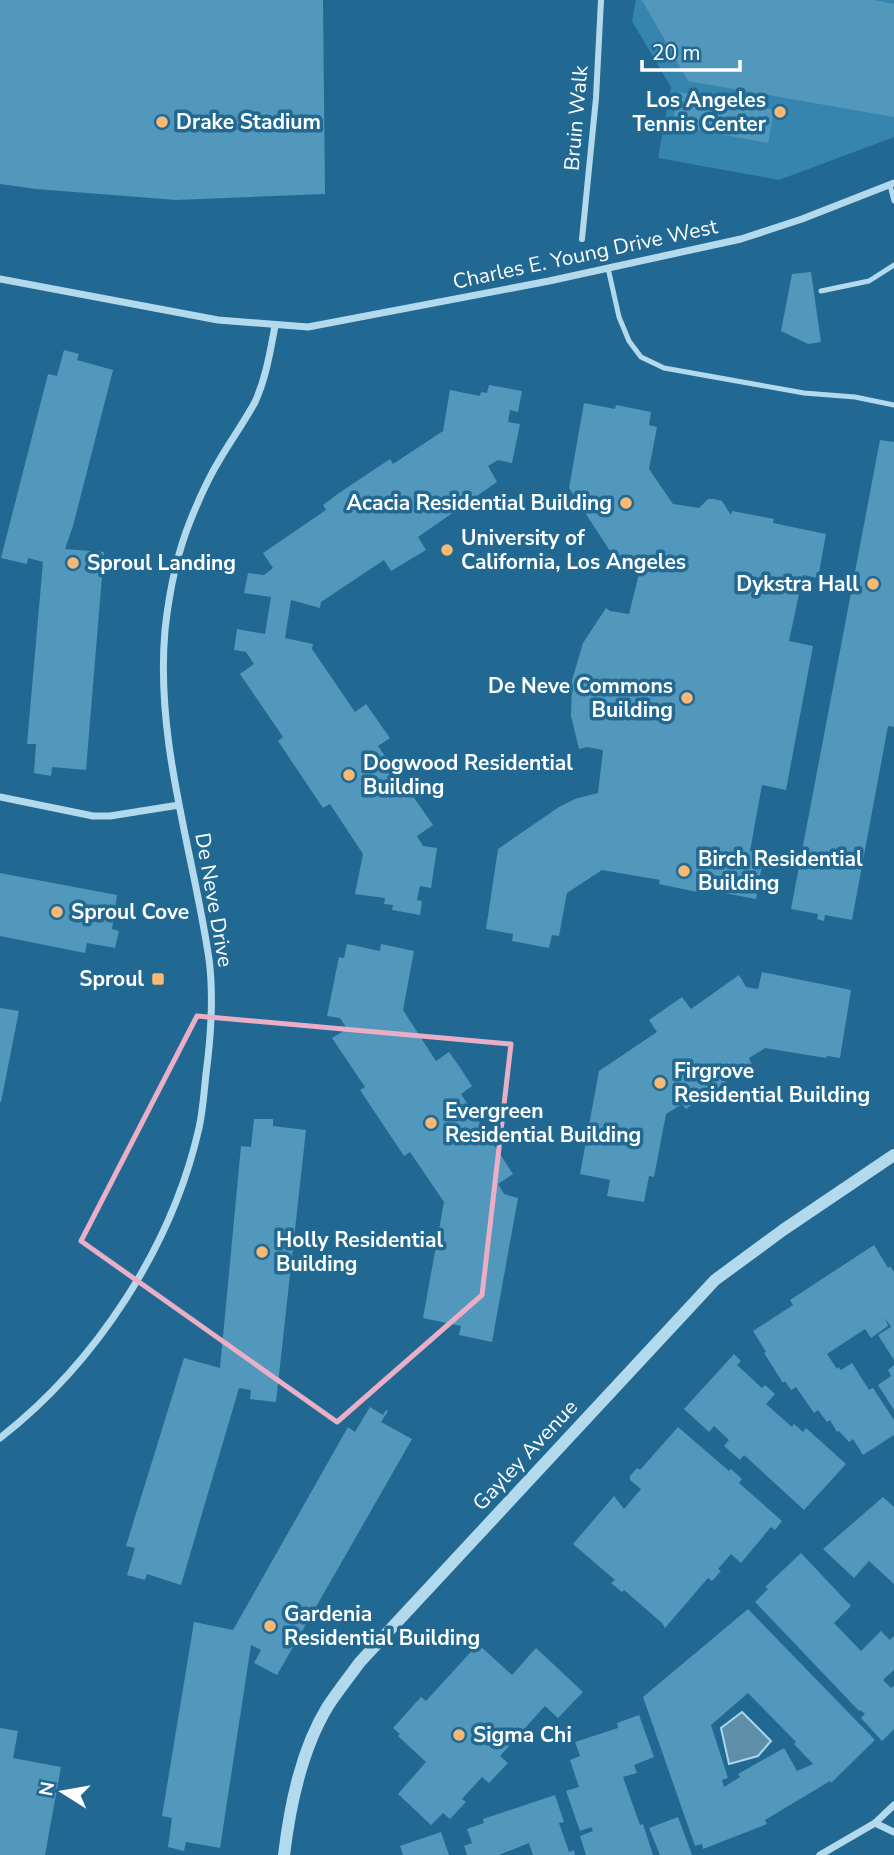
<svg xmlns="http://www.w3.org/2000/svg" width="894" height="1855" font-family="'Nunito Sans',sans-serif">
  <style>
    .green { fill: #3585af }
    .water { fill: #5f8ea8; stroke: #a7d6ee; stroke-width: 2 }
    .building { fill: #5297bc; fill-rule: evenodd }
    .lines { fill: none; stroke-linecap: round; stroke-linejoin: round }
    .service { stroke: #b3d9ed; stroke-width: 5 }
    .pedestrian { stroke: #b3d9ed; stroke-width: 6 }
    .minor { stroke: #b3d9ed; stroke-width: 7 }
    .tertiary { stroke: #b3d9ed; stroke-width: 12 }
    .marked { fill: none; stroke: #eaaec6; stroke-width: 5; stroke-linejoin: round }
    .poi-dot { fill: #f9b975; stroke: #216992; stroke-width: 2.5 }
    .labels { text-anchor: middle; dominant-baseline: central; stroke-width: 7; stroke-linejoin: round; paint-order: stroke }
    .poi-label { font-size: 21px; font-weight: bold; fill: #fff; stroke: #216992; text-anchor: start }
    .street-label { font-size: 21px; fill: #fff; stroke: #216992 }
  </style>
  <rect width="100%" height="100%" fill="#216992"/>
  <!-- green -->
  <path class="green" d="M636 0H894V137L779 180 658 158 671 87 632 21Z"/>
  <!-- water -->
  <path class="water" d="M742 1712 771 1741 758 1756 729 1764 721 1728Z"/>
  <!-- building -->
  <path class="building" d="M0 0H323L325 194 176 200 36 189 0 184Z
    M642 0H874L894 4V117L688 81Z
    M679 92 774 110 768 143 672 125Z
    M811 272 821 342 808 344 781 331 792 274Z
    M64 350 79 354 77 360 113 370 73 526 65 549 104 552 86 770 52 767 51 776 34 773 36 744H27L43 562 28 558 27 564 1 558 48 374 57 376Z
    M489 385 522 391 518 412 510 410 508 422 520 424 512 463 498 460 488 466 497 482 418 537 426 550 391 571 384 560 321 602 320 608 291 600 285 638 313 644 312 649 355 712 366 704 390 738 378 746 433 825 417 836 423 846 437 848 431 888 420 886 417 900 422 901 420 915 392 910 393 905 384 904 385 898 355 894 363 854 330 804 323 808 278 741 283 737 240 674 254 664 246 652 234 650 237 629 265 634 271 597 244 593 248 573 264 575 273 568 263 553 326 510 323 505 339 493 390 459 393 464 443 431 450 390 480 396 481 392 487 393Z
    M584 403 615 409 616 405 651 412 649 425 657 427 649 469 673 504 699 508 708 499H714L722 501 731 515 732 511 774 519 773 523 826 534 818 578 803 575 789 641 813 646 786 790 762 785 750 851 764 854 756 899 703 889 702 893 659 884 660 880 602 870 567 893 559 936 552 935 549 948 512 941 513 934 486 929 498 849 559 807 575 799 598 793 603 750 587 747 579 749 571 716 572 680 583 643 606 608 610 611 629 614 639 574 626 566 610 551 569 488Z
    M880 440 894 442V727L888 726 852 920 825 915 824 921 817 919 818 914 791 909Z
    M0 873 117 895 112 929 119 931 115 948 87 943 85 953 0 936Z
    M347 944 380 951 381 944 414 951 403 1010 436 1061 449 1052 459 1066 472 1086 461 1094 513 1174 498 1184 504 1194 518 1198 492 1342 459 1335 461 1326 423 1318 444 1202 410 1152 404 1156 360 1090 365 1087 332 1038 347 1029 340 1018 327 1016 339 957 344 958Z
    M762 972 851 990 840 1058 827 1056 826 1058 765 1048 749 1058 752 1065 705 1096 686 1109 682 1104 666 1114 654 1177 649 1176 644 1202 607 1196 610 1180 580 1174 599 1071 657 1032 649 1020 682 997 691 1009 739 975 746 987 758 989Z
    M0 1008 19 1011 1 1102H0Z
    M254 1119H273V1126L306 1130 276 1402 250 1399 251 1390 239 1388 181 1585 147 1574 145 1580 127 1575 135 1548 126 1546 184 1358 220 1368 241 1146 251 1147Z
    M874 1245 888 1268 890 1266 894 1272V1360L878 1335 891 1327 885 1318 888 1326 871 1338 865 1329 827 1354 837 1369 839 1367 841 1370 852 1363 869 1390 873 1388 894 1420V1435L863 1455 853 1439 849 1442 839 1431 837 1432 830 1420 827 1422 818 1410 814 1413 796 1387 791 1390 785 1381 783 1383 764 1353 766 1352 753 1331 793 1305 790 1300Z
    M734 1354 741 1361 737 1365 762 1388 765 1385 775 1394 766 1404 792 1427 794 1424 803 1432 806 1428 846 1464 804 1510 744 1455 740 1460 724 1446 729 1440 714 1426 709 1432 684 1409Z
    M894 1365V1410L878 1385 891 1376 888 1370Z
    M370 1407 383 1415 386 1410 388 1411 381 1422 412 1439 277 1675 254 1663 261 1650 251 1645 220 1848 186 1842 184 1851 168 1847 172 1818 162 1816 194 1622 233 1630 348 1427 355 1432Z
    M678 1427 729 1471 731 1469 742 1479 739 1483 782 1521 775 1530 771 1527 741 1563 731 1554 718 1569 721 1571 712 1581 708 1578 665 1628 662 1623 624 1590 622 1592 611 1583 615 1580 573 1544 614 1496 624 1509 641 1489 630 1480V1476L637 1468 640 1470Z
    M883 1497 894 1507V1584L869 1561 854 1578 823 1549Z
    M801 1553 851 1606 834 1623 861 1651 881 1631 890 1640 894 1636V1670L883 1680 891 1688 894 1686V1729L882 1741 861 1718 865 1714 860 1710 859 1711 755 1602 768 1589 765 1587Z
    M748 1609 875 1740 831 1783 830 1781 765 1820 767 1824 703 1849 702 1844 695 1846 643 1697ZM748 1693 796 1742 794 1744 813 1764 797 1771 784 1748 738 1774 740 1777 724 1787 722 1780 728 1778 711 1725Z
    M478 1644 512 1675 536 1648 583 1692 558 1718 545 1706 500 1756 508 1763 489 1783 482 1777 462 1799 466 1802 450 1819 443 1813 431 1825 398 1794 426 1762 398 1736 400 1734 393 1728 421 1697 426 1701Z
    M639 1715 654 1757 634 1765 637 1773 623 1777 640 1825 643 1824 653 1855H586L580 1836 593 1831 591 1827 580 1831 566 1791 579 1787 570 1760 580 1756 575 1742 618 1728 617 1723Z
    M0 1728 18 1731 13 1758 61 1767 45 1855H0Z
    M555 1795 564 1822 559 1823 569 1852 574 1850 575 1855H533L529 1843 499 1855H467L464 1846 472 1843 467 1829 484 1823 483 1819Z
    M678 1817 692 1855H660L649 1828Z
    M441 1832 449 1855H403L400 1846Z"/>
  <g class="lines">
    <!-- service -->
    <path class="service" d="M890 185 894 201
      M608 268 619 317 629 341 641 357 664 368 804 393 855 397 894 405
      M821 291 869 281 894 265"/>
    <!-- pedestrian -->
    <path class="pedestrian" d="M582 239 596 98 601 0"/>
    <!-- minor -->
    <path class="minor" d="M0 279 218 320 308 327 549 281 741 239 802 219 894 183
      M0 797 93 816H110L179 805
      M0 1438C96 1363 172 1247 199 1128 203 1110 204 1092 206 1074 211 1036 214 997 209 959 193 850 155 742 165 630 169 593 177 553 191 519 199 499 209 477 220 459 231 440 245 421 255 402 266 378 270 352 275 326
      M875 1823 894 1832
      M820 1855 875 1823 894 1805"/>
    <!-- tertiary -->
    <path class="tertiary" d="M284 1855C290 1805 301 1750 328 1706 338 1691 349 1677 360 1662L715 1280 783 1230 894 1155"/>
  </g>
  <!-- marked area -->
  <path class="marked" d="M197 1016 511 1044 482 1295 337 1422 81 1241Z"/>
  <!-- markers -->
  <g class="poi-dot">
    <circle cx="780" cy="112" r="7"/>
    <circle cx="162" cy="122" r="7"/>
    <circle cx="626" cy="503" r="7"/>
    <circle cx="447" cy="550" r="7"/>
    <circle cx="73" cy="563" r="7"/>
    <circle cx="873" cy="584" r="7"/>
    <circle cx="687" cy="698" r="7"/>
    <circle cx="349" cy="775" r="7"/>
    <circle cx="684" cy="871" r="7"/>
    <circle cx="57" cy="912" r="7"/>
    <rect x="151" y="972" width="14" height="14" rx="3.5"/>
    <circle cx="660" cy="1083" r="7"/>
    <circle cx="431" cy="1123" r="7"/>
    <circle cx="262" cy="1252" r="7"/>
    <circle cx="270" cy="1626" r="7"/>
    <circle cx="459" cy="1735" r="7"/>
  </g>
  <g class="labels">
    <!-- poi labels -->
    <g class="poi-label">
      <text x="766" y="100" text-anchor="end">Los Angeles<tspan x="766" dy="24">Tennis Center</tspan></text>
      <text x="176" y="122">Drake Stadium</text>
      <text x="612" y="503" text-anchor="end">Acacia Residential Building</text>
      <text x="461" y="538">University of<tspan x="461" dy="24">California, Los Angeles</tspan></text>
      <text x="87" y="563">Sproul Landing</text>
      <text x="859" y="584" text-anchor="end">Dykstra Hall</text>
      <text x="673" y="686" text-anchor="end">De Neve Commons<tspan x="673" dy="24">Building</tspan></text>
      <text x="363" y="763">Dogwood Residential<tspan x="363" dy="24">Building</tspan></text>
      <text x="698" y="859">Birch Residential<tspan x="698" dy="24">Building</tspan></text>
      <text x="71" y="912">Sproul Cove</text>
      <text x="144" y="979" text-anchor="end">Sproul</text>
      <text x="674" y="1071">Firgrove<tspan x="674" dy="24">Residential Building</tspan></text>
      <text x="445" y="1111">Evergreen<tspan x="445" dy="24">Residential Building</tspan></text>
      <text x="276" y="1240">Holly Residential<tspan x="276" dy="24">Building</tspan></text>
      <text x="284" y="1614">Gardenia<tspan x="284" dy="24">Residential Building</tspan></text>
      <text x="473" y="1735">Sigma Chi</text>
    </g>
    <!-- street labels -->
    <g class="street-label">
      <text transform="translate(576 118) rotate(-85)">Bruin Walk</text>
      <text transform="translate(585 254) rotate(-12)">Charles E. Young Drive West</text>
      <text transform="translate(214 900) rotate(80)">De Neve Drive</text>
      <text transform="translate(525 1455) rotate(-47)">Gayley Avenue</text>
    </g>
  </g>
  <!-- north arrow -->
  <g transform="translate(63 1792) rotate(281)" stroke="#216992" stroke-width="5" paint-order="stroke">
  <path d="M0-5L12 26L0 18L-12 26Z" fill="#ffffff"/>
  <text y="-10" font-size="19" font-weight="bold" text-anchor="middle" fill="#ffffff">N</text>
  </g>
  <!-- scale -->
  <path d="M642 60v10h98v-10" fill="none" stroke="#ffffff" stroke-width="3.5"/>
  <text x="652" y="60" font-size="21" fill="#ffffff" stroke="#216992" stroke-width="5" paint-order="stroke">20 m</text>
</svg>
